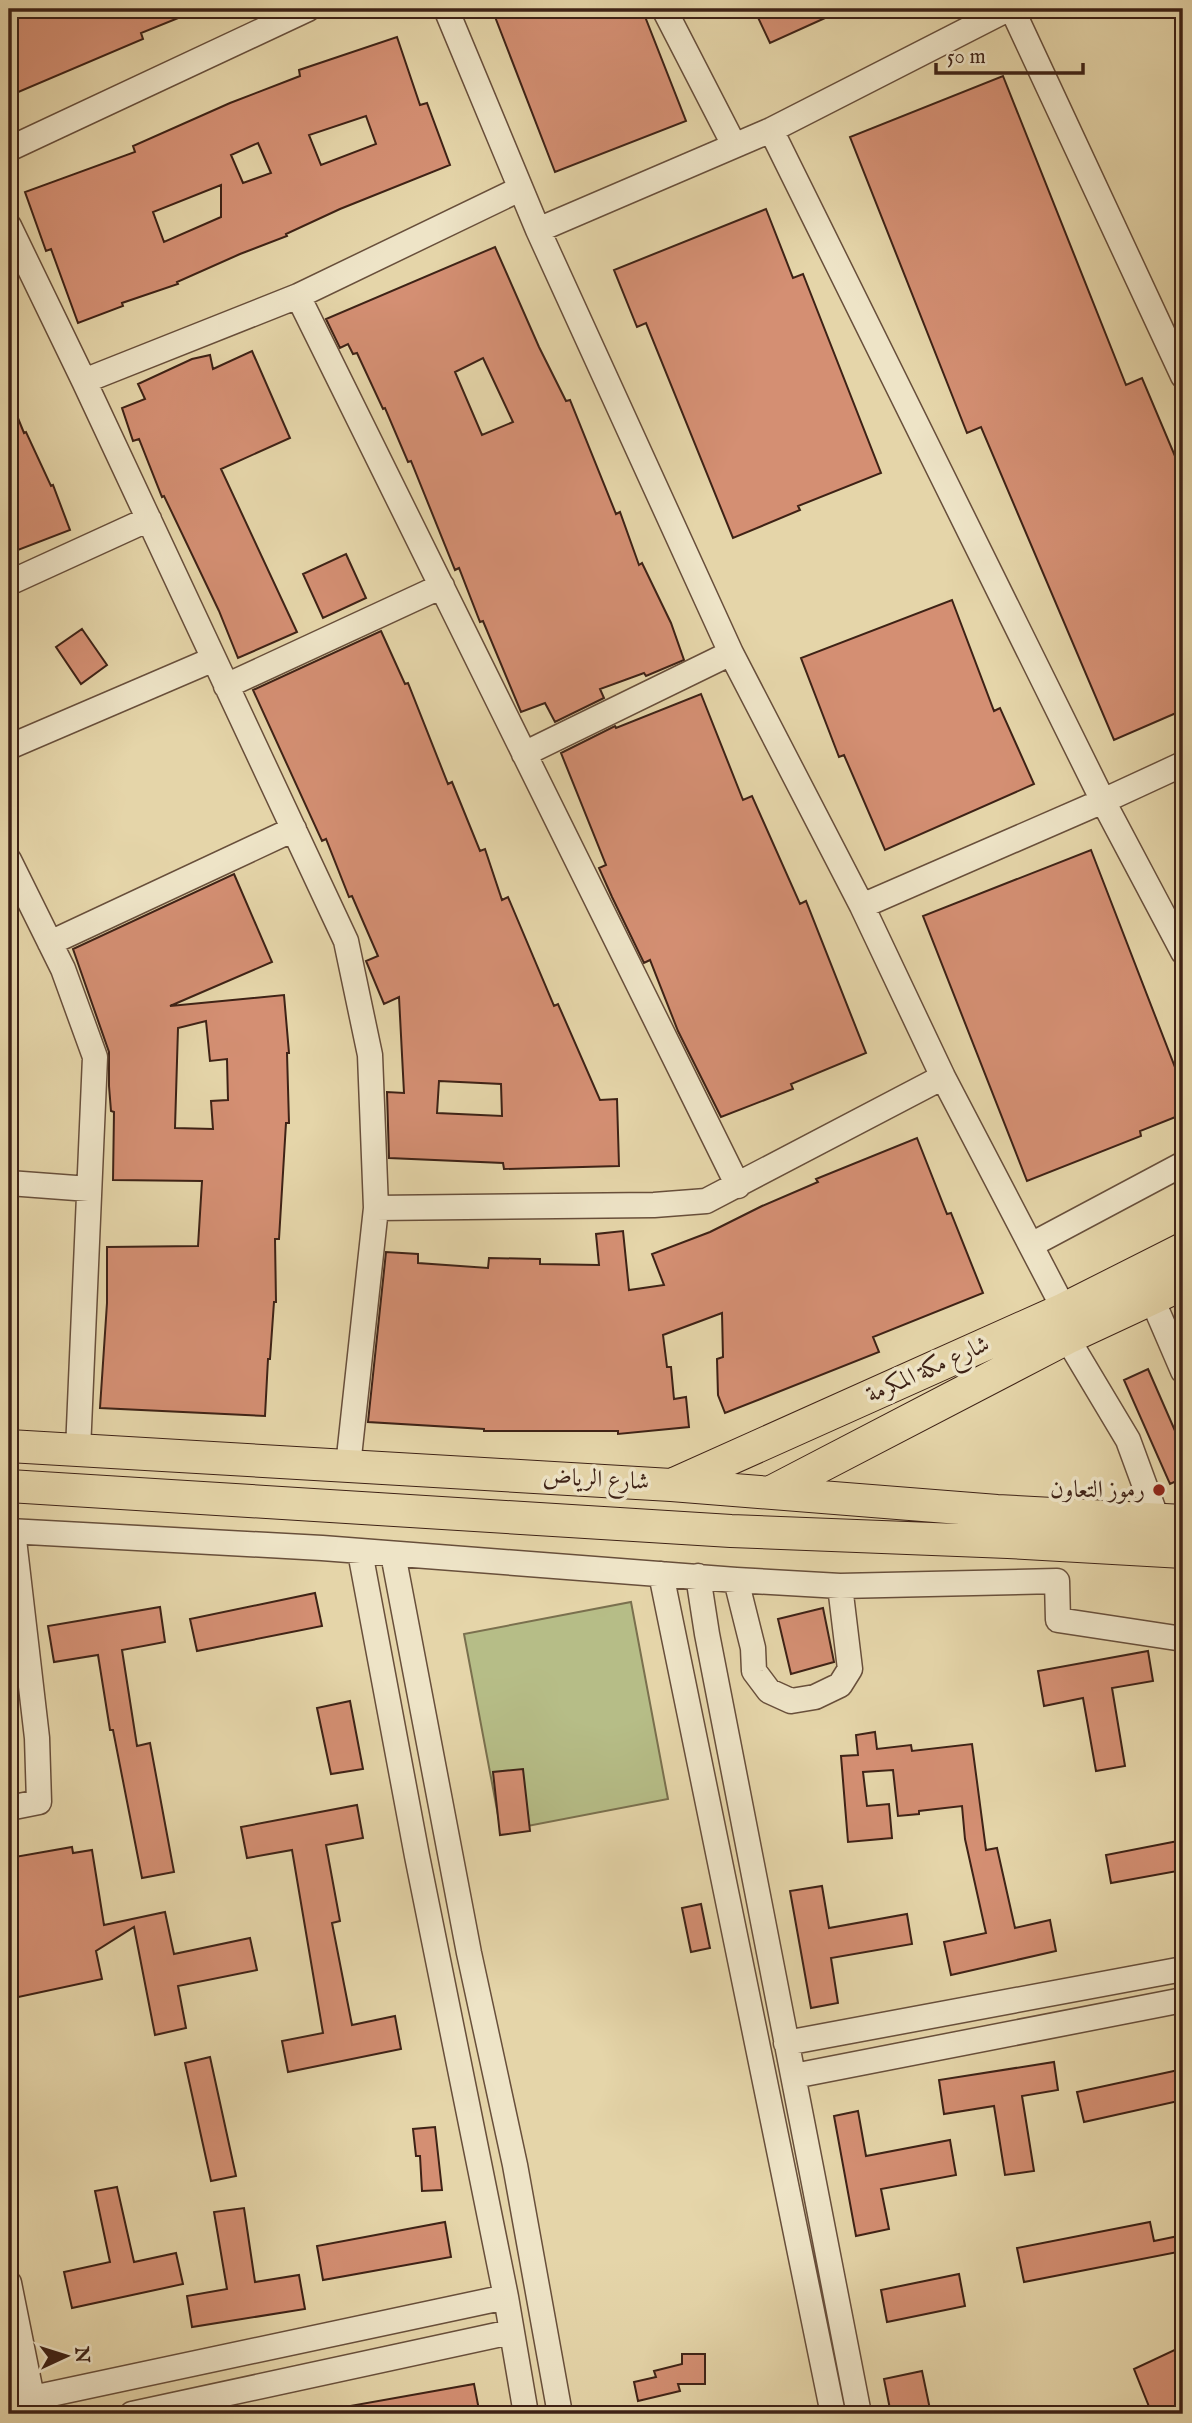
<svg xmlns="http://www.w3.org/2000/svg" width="1192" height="2423" font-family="'IM FELL English',Amiri,serif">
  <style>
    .green { fill: #b6bd87; stroke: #7a704e; stroke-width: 2 }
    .building { fill: #d48f73; stroke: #3e2216; stroke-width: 2; fill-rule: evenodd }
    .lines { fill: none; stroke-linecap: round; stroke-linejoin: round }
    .minor-casing { stroke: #684f3b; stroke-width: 27 }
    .major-casing { stroke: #3e2216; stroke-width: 34 }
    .minor { stroke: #eee4c7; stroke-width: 24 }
    .major { stroke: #e5d5a9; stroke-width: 32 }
    .poi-dot { fill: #8f2418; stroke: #eee4c7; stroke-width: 2.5 }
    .labels { text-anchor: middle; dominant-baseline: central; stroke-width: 7; stroke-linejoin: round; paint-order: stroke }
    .street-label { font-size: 24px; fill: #3e2216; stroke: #eee4c7 }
    .poi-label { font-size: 24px; fill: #3e2216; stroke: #eee4c7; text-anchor: end }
  </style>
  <rect width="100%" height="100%" fill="#e5d5a9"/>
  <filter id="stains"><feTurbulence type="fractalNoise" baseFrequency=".00286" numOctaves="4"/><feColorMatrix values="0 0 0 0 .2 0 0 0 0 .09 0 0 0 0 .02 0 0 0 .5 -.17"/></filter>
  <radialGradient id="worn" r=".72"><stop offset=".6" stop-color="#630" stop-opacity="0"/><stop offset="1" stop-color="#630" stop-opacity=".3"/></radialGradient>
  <!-- green -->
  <path class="green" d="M631 1602 668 1799 501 1831 464 1634Z"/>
  <!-- building -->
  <path class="building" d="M9 9H198V10L141 33 143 39 9 96Z
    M492 9H642L686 121 555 172Z
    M754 9H845L770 43Z
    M397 37 420 105 427 103 450 165 340 209 286 234 287 236 240 254 177 282 178 284 122 303 123 306 78 323 51 249 46 251 25 192 135 152 133 146 230 103 300 76 299 70ZM366 116 376 144 321 165 309 135ZM258 143 271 173 243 183 231 155ZM221 185V217L164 242 153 212Z
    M1003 76 1126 385 1142 378 1183 475V710L1114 740 981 427 967 433 850 137Z
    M766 209 793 278 803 274 881 473 798 506 800 510 733 538 646 323 637 327 614 270Z
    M495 247 539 347 566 401 570 400 616 514 620 512 639 565 642 563 671 623 684 660 646 676 644 673 600 689 604 698 555 722 545 703 521 712 483 621 480 622 459 568 455 570 411 461 408 462 385 408 383 409 357 353 353 354 348 344 340 348 326 319ZM483 358 513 422 482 435 455 372Z
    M252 351 290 438 221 469 297 632 238 658 219 611 164 496 162 497 139 439 133 441 122 408 145 399 138 384 192 359 210 355 213 369Z
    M9 396 24 433 26 432 51 486 53 485 70 530 18 550 9 524Z
    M346 554 366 598 323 618 303 574Z
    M952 600 994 711 1000 708 1034 784 885 850 844 755 839 757 801 658Z
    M82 629 107 665 81 684 56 647Z
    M381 631 405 684 408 683 448 784 452 782 480 851 485 849 502 900 508 897 554 1006 558 1004 600 1100 617 1099 619 1166 504 1169 503 1163 389 1158 387 1092 404 1093 399 997 384 1004 366 961 378 956 352 896 349 897 326 839 322 841 253 690ZM439 1081 501 1084 502 1116 437 1113Z
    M701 694 743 800 752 796 800 904 806 901 866 1053 791 1084 793 1089 721 1117 678 1031 650 960 644 963 612 897 599 868 606 865 561 753 615 726 616 728Z
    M1091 850 1183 1088V1114L1140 1131 1141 1136 1027 1181 923 916Z
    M234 874 272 962 170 1006 284 995 289 1053H287L289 1123H286L279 1239H275L276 1302H274L270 1359H268L265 1416 100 1408 107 1303V1247L198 1246 202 1181 113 1180 114 1112 111 1111 109 1086V1052L73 949ZM206 1021 210 1061 227 1059 228 1100 211 1101 213 1129 175 1128 178 1028Z
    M917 1138 947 1214 951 1213 983 1293 873 1337 879 1352 725 1413 718 1395 717 1359 723 1357 722 1313 663 1335 667 1367H671L674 1399 686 1397 689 1427 618 1434V1431H484V1429L368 1422 386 1252 418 1254V1263L488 1268 489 1258 540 1259V1264L599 1265 596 1234 623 1231 629 1290 664 1285 652 1254 710 1232 762 1206 818 1182 816 1179Z
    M1148 1369 1183 1449V1478L1170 1484 1124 1380Z
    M315 1593 322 1626 197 1651 190 1619Z
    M160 1607 165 1642 122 1650 137 1746 150 1743 174 1872 142 1878 113 1730H110L98 1655 54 1662 48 1626Z
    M823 1608 834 1662 791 1674 778 1619Z
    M1148 1651 1153 1681 1112 1688 1125 1766 1096 1771 1083 1698 1044 1706 1038 1671Z
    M350 1701 363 1769 331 1774 317 1708Z
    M875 1732 877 1749 911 1745 912 1751 972 1744 986 1850 997 1848 1015 1928 1050 1920 1056 1951 951 1975 944 1942 986 1933 965 1839 962 1806 919 1811V1814L898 1816 893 1770 863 1772 867 1806 889 1804 892 1838 848 1842 841 1756 858 1755 856 1735Z
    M523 1769 530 1831 500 1835 493 1772Z
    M357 1805 363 1838 326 1845 340 1921 332 1923 352 2025 395 2016 401 2049 288 2072 282 2041 323 2033 292 1850 247 1858 241 1827Z
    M1183 1840V1870L1111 1883 1106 1855Z
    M72 1847 73 1853 92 1850 104 1925 165 1912 174 1954 250 1938 257 1970 178 1986 186 2028 155 2035 134 1927 96 1951 102 1979 9 1999V1858Z
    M822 1886 829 1928 907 1914 912 1944 831 1958 838 2003 811 2008 790 1891Z
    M701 1904 710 1948 691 1952 682 1908Z
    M210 2057 236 2176 211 2181 185 2063Z
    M1054 2062 1058 2090 1022 2096 1034 2171 1005 2175 994 2106 944 2114 939 2080Z
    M1183 2069V2100L1084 2122 1077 2092Z
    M858 2111 866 2156 950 2140 956 2175 881 2189 889 2229 856 2236 834 2116Z
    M435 2127 442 2190 422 2191 420 2156H416L413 2129Z
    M117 2187 134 2262 176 2253 183 2284 72 2308 64 2272 110 2262 95 2191Z
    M244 2208 255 2282 299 2275 305 2309 192 2327 187 2296 227 2289 214 2212Z
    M445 2222 451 2257 323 2280 317 2246Z
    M1150 2222 1154 2241 1183 2235V2251L1024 2282 1017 2248Z
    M959 2274 965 2306 887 2322 881 2290Z
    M1183 2346V2414H1152L1134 2369Z
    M682 2354H705V2384H678L680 2391 638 2401 634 2382 656 2377 654 2371 682 2364Z
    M922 2371 931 2414H891L884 2379Z
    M474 2384 479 2410 454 2414H351L350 2406Z"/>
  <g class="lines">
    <!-- minor casing -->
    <g class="minor-casing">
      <path id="minor" d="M446 9 538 230 731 653 862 906 943 1077 1064 1309
        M664 9 734 145
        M1012 9 1183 376
        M771 130 1103 801 862 906
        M9 149 308 9
        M9 226 84 381 346 941 370 1055 376 1208 348 1466
        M538 230 771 130 1008 9
        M298 296 738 1186
        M84 381 298 296 520 189
        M9 583 149 519
        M226 686 442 586
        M9 747 214 659
        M524 754 731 653
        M1183 764 1103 801 1183 952
        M9 860 63 969 95 1057 78 1450
        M50 943 294 829
        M9 1183 89 1189
        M376 1208 654 1205 706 1201 943 1077
        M1031 1245 1183 1164
        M1152 1299 1183 1371
        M1067 1338 1128 1440 1157 1519
        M9 1531 322 1548 736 1580 840 1586 1057 1581 1058 1620 1183 1639
        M360 1552 417 1856 506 2297 526 2414
        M393 1554 469 1953 515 2165 560 2414
        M661 1574 833 2414
        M698 1576 707 1634 859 2414
        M736 1580 753 1648 754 1671 769 1691 791 1701 815 1697 840 1685 850 1669 840 1586
        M9 1808 39 1802 37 1738 13 1531
        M786 2043 1183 1969
        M794 2076 1183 2000
        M9 2283 35 2412
        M9 2403 506 2297
        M132 2414 511 2332"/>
    </g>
    <!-- major casing -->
    <g class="major-casing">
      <path id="major" d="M9 1446 671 1485 997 1511 1183 1521
        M676 1483 1064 1309 1183 1249
        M9 1486 731 1531 1008 1542 1183 1552
        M771 1492 1067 1338 1183 1284"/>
    </g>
    <!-- minor -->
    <use href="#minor" class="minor"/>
    <!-- major -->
    <use href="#major" class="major"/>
  </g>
  <!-- markers -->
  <circle class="poi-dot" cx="1159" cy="1490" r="7"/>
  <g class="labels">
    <!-- street labels -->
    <g class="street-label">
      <text transform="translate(928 1370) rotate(-24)">شارع مكة المكرمة</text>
      <text transform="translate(596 1480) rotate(3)">شارع الرياض</text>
    </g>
    <!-- poi labels -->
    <g class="poi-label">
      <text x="1145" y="1490">رموز التعاون</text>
    </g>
  </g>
  <!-- margin -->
  <rect width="1192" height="2423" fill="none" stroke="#e5d5a9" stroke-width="35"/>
  <rect x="10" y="10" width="1171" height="2402" fill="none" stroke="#3e2216" stroke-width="3.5"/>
  <rect x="18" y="18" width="1157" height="2388" fill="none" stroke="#3e2216" stroke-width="2"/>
  <!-- north arrow -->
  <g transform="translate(66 2356) rotate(86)" stroke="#eee4c7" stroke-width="5" paint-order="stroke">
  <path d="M0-5L12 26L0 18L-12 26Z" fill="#3e2216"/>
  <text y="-10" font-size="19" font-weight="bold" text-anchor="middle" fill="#3e2216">N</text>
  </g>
  <!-- scale -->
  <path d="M936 63v10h147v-10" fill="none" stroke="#3e2216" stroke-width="3.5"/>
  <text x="947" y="63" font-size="21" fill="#3e2216" stroke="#eee4c7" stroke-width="5" paint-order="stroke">50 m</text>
  <rect width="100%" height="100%" filter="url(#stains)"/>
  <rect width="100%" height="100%" fill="url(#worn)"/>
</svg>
